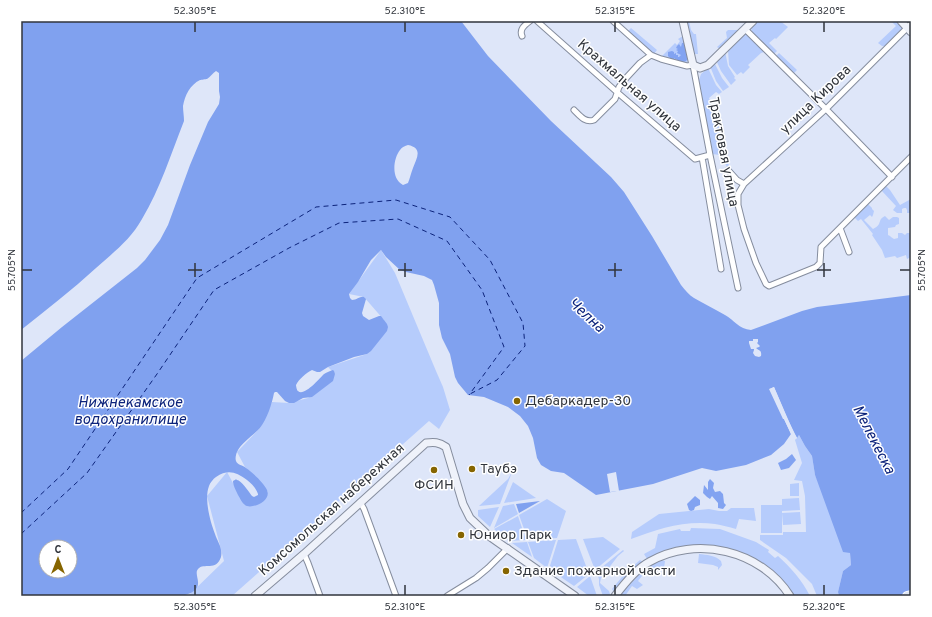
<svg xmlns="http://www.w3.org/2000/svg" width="932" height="617" font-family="Overpass,sans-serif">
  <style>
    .green { fill: #b6ccfc }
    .forest { fill: #82a3f1 }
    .water { fill: #80a1ef; fill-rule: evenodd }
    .pier { fill: #dee6f9 }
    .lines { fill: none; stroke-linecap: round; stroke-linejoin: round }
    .ferry { stroke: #0c237b; stroke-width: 1; stroke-dasharray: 5 4; stroke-linecap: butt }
    .street-casing { stroke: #858d9e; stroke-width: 7 }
    .secondary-casing { stroke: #858d9e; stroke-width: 9 }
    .primary-casing { stroke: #fff; stroke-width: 10 }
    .street { stroke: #fff; stroke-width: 5 }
    .secondary { stroke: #eff2fa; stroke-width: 7 }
    .primary { stroke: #dfe6f4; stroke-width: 8 }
    .ticks { fill: none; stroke: #31353c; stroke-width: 1.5 }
    .poi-dot { fill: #866500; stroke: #fff; stroke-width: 1.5 }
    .labels { text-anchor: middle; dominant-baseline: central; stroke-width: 3; stroke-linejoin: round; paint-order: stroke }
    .street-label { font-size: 14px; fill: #31353c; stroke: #fff }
    .poi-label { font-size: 14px; fill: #31353c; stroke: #fff; text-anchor: start }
    .water-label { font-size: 15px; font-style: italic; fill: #0c237b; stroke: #fff }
    .neatline { fill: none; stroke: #31353c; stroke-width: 1.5 }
    .ticks-label { font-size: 10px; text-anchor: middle; fill: #31353c }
  </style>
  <rect width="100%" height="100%" fill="#dee6f9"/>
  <!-- green -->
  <path class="green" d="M680 21H681L689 60 686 63 661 57 675 43 677 45 680 41 678 39 683 36Z
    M686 21H689L691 30 694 34H696L698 54H693Z
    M756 21H780L788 27 776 39 775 38 769 43 777 51 774 54 752 32 751 27Z
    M891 21H898L903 27 902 29 885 46H882L878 43 896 26Z
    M631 28 657 50 654 54 647 49 628 31Z
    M728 30H739L720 49 717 47 727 38 726 32Z
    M744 34H747L771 57 770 58 764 52 761 53 748 65 750 67 743 74 741 72 737 75 729 65 728 50 731 47H732L736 43 735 42Z
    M725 51 728 66 735 77 734 78 736 80 731 85 721 71 716 60Z
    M779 53 797 70 794 73 776 56Z
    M714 62 722 78 729 87 723 91 716 81 710 66Z
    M708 68 716 85 722 92 719 94 716 92 709 98 725 144 723 146 729 166 741 180C732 176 725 164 720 155L712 154 698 83 701 74Z
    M886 186 890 190 900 205 911 199V213H907V210L906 208H904L902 209V213H897L893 210 896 206 881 190Z
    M868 204 872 208V209L874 211 873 215 872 217 870 215 864 220 873 229C875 228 878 226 879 224 881 219 880 219 885 216L889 220 893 217H897L899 218V224L896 225 895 227 888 228V235L890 236 891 237 894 239 898 238V233H902L905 235 907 233H911V257L907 259 906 255 897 258 895 256 885 258 882 250 872 235 873 234 861 219 858 221 854 217Z
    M381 250 395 273 436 371 443 387 450 410 439 429 429 421 232 596H188L224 561 207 496 227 472 245 505 268 492 245 467 237 452 260 428 272 402 289 403 308 398 335 374 328 367 367 354 384 320 364 297 349 294Z
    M799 435 805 446 812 456 815 475 850 553 851 565 843 571 838 592 839 596H817L812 584 786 558 760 540V535H783V532H806L805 496 802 481 794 480 802 463 795 440Z
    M512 472 500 504 479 506 508 479Z
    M513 482 536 498 504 503Z
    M799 483V496H790V484Z
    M799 498 800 510 782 511V507V533H761V505H782V499Z
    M547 499 566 511 557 538 528 540 519 515Z
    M514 504 518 514 494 528 503 506Z
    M499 507 490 527 478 516V510Z
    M731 508H754L756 521 739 519 736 529C729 527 722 525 715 524 685 520 658 529 631 539L632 532 659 514 709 509 719 511H727Z
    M800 512 801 524 783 525 782 513Z
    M518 516 526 540 509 541 494 529Z
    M691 528 720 529 756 542 769 550 768 552 775 558 778 556C791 568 802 580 810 596H793L770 571 724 550 662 553 647 559 644 554 655 548 658 534 680 529 681 531H690Z
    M603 537 620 549 595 570 583 539Z
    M576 539 589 574 574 586 549 569 558 540Z
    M556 540 547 568 534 558 528 542Z
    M527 542 532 557 512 543Z
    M623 550 624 551 618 556 601 578 600 583 609 591 610 594 609 596H603L599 585V579L596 572Z
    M699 554C707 555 715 555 721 561L722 565 718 570V567L713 565 698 563Z
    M640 560 643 562 614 592 612 589 626 572Z
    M662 560 665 561 664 568H663L661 566 649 572 645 569 651 564Z
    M640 574 642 576 638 581 643 585 637 589 632 586 625 596H619L625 589Z
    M590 576 597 596H589L577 587Z"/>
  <!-- forest -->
  <path class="forest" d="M684 41 689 57 686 61 683 62 684 63 676 60 677 59H675L674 58V60H672L668 56V52L672 51 674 52V54L676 53V55H678V57H679L681 55 677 53 678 51 676 50 678 49 676 48 677 46 679 44 681 47 682 43H683Z
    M792 454 796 460 789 468 781 470 778 463 786 459Z
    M710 479 714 483 713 488 715 492 720 491 723 494 724 503 726 505 723 509 718 508V503L712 496 710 499 707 497 703 493 704 485 708 490V482Z
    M695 496 700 500V505L695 507 694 510 691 511 689 510 687 504Z"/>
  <!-- water -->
  <path class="water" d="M21 21H461L488 56 551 121 611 177 624 192 652 236 681 285C685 290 689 295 694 298 704 304 715 309 725 315 734 320 739 329 751 330L802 311 817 307 911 295V596H839L838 592 843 571 851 565 850 553 843 552 815 475 812 456 805 446 799 435 797 438 794 433 774 387 770 389 791 434 784 444 771 455 746 465 716 471 702 468 653 484 596 495 564 473 551 471 541 465 537 458 533 438 528 426 520 416 508 407 484 397 468 395 458 383 455 377 450 354 442 338 439 325V303L434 285 432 280 424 276 406 272 400 270 386 257 381 250 371 260 358 282 349 294 350 298 352 300C357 300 360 296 364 297L366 299 362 313 363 316 369 320 379 316H381L387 324 388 327 387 331 371 351 367 354 354 357 328 367 320 372H317L312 370C306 373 299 379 296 385 296 386 297 391 298 391 304 397 320 378 324 374 327 372 330 371 333 370L334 371 335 374 333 381 312 397 303 398 294 403H289L285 401 277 392H275L274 393C272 404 267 419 260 428 254 435 241 443 237 452 236 454 235 459 236 461 237 465 243 465 246 468 252 472 264 483 267 490 272 501 251 510 245 505 242 503 240 498 238 495 236 490 233 486 233 481 235 480 236 479 237 480 241 480 249 492 252 496L254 497 258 495V494C256 488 252 484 247 480 236 472 228 469 216 477 213 479 210 483 209 486 204 499 210 521 215 534 217 541 223 548 221 557 216 572 204 562 198 569 193 575 205 585 191 593 188 594 185 595 182 596H21V361L62 327 137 268 145 260 160 240 168 225 190 165 208 122 219 104 220 97 219 91V73L216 71C213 73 210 77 207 79 206 79 201 80 200 80 190 85 185 95 183 106 183 111 184 116 184 121 171 154 160 189 142 219 131 239 113 253 96 268 72 290 46 310 21 330ZM408 145C423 148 417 158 413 168 411 173 410 178 408 183L403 185C391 179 393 159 400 150 402 147 405 146 408 145ZM753 339H758V342L757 343 760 346 759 347 756 348C759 351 762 350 761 356L759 357 755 356 753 353 754 350V349H751L749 343V341H753ZM46 547H70V571H46Z
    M540 501 519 513 516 504Z"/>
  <!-- pier -->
  <path class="pier" d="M774 387 787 418 797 438 796 439 791 434 784 419H783L769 389Z
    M616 472 619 491 610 492 607 474Z"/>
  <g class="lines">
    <!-- ferry -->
    <path class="ferry" d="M21 513 68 469 197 278 316 207 396 200 450 217 490 260 523 323 525 346 497 380 468 395
      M21 534 87 473 157 374 214 290 289 248 339 223 398 219 447 241 482 290 504 347 469 395"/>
    <!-- street casing -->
    <g class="street-casing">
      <path id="street" d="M537 21 618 93 695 159 710 155
        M613 21 651 55 661 59 687 66 693 65 710 155 738 288
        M911 24 826 109 744 184 738 194V205L744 229 756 263 766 284 769 286 816 267 820 263 821 247 911 157
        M745 29 826 109 892 177
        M522 36C519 29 525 25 530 21
        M574 110C580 116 585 123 594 120L615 99 619 87 627 77 640 63 651 55
        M702 157 721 269
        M728 170 737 180 744 184
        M840 228 849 252
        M360 502 364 509 396 596
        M304 554 308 563 320 596
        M447 596 476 578 488 568 508 548"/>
    </g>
    <!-- secondary casing -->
    <g class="secondary-casing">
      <path id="secondary" d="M683 21 693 65 700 68 708 65 753 21
        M901 21 911 32
        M255 596 304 554 426 443C434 442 439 442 446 447L463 504 470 518 489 536 575 596
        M615 596C624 584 636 569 649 562 696 535 761 550 790 596"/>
    </g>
    <!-- primary casing -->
    <g class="primary-casing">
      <path id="primary" d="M907 596 911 595"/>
    </g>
    <!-- street -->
    <use href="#street" class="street"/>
    <!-- secondary -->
    <use href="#secondary" class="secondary"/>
    <!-- primary -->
    <use href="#primary" class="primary"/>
  </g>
  <!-- ticks -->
  <path class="ticks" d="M195 22V32M405 22V32M615 22V32M824 22V32M195 263V277M405 263V277M615 263V277M824 263V277M22 270H32M188 270H202M398 270H412M608 270H622M817 270H831M900 270H910M195 585V595M405 585V595M615 585V595M824 585V595"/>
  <!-- markers -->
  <g class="poi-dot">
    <circle cx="517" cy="401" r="4"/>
    <circle cx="472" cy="469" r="4"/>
    <circle cx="434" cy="470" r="4"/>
    <circle cx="461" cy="535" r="4"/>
    <circle cx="506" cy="571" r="4"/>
  </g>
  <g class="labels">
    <!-- street labels -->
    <g class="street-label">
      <text transform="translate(629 86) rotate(41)">Крахмальная улица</text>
      <text transform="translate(816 100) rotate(-44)">улица Кирова</text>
      <text transform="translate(723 152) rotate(79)">Трактовая улица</text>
      <text transform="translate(332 510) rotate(-42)">Комсомольская набережная</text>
    </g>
    <!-- poi labels -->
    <g class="poi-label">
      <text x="525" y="401">Дебаркадер-30</text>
      <text x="480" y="469">Таубэ</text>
      <text x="434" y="485" text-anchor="middle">ФСИН</text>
      <text x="469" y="535">Юниор Парк</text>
      <text x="514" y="571">Здание пожарной части</text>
    </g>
    <!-- water labels -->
    <g class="water-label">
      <text transform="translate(586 316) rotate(42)">Челна</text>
      <text x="130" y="403">Нижнекамское<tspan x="130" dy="17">водохранилище</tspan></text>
      <text transform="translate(873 440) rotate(63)">Мелекеска</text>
    </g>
  </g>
  <!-- border -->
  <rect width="932" height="617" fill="none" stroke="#ffffff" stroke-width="44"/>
  <!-- north arrow -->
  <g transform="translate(58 559)"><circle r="19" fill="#ffffff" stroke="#adaeb1"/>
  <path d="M0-3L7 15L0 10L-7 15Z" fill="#866500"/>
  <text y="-6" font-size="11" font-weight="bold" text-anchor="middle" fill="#31353c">С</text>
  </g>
  <rect x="22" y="22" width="888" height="573" class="neatline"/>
  <g class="ticks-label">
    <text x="195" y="14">52.305°E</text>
    <text x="405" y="14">52.310°E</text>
    <text x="615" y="14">52.315°E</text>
    <text x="824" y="14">52.320°E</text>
    <text transform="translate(11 270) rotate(-90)" y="4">55.705°N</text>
    <text transform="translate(921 270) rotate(-90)" y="4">55.705°N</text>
    <text x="195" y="610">52.305°E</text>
    <text x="405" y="610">52.310°E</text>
    <text x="615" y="610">52.315°E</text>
    <text x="824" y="610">52.320°E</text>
  </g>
</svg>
